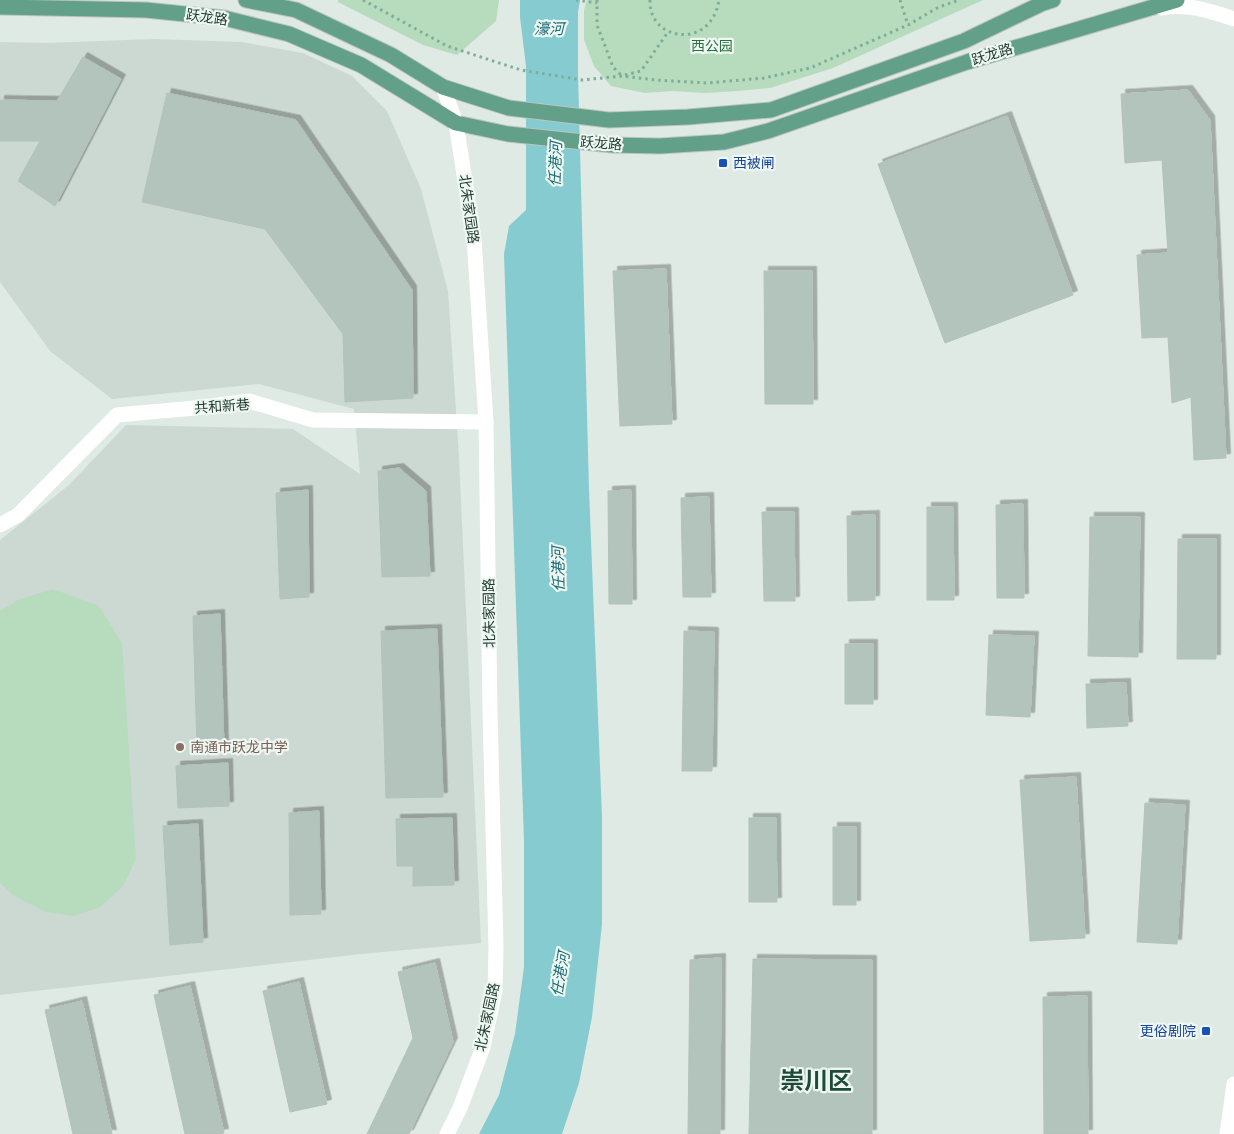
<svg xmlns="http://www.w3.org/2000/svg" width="1234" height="1134" font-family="Helvetica,'Noto Sans SC',sans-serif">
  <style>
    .built { fill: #ccd9d2 }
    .green { fill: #b6dbbd }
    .water { fill: #85cbd0 }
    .building { fill: #b3c4bc; stroke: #b1c3ba; filter: url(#shadow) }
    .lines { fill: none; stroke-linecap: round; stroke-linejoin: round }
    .primary-casing { stroke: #bcc4c1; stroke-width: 17 }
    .path { stroke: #7eae9a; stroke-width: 3; stroke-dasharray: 2.5 4; stroke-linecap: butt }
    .minor { stroke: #fff; stroke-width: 15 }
    .tertiary { stroke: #fff; stroke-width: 15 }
    .primary { stroke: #62a08a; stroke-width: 15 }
    .transit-dot { fill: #1a4fb4; stroke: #eef7f2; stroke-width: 2 }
    .education-dot { fill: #8d6e63; stroke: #eef7f2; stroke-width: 2 }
    .labels { text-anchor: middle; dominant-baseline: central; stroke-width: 4.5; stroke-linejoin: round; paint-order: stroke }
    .street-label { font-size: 14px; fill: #1f3930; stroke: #eef7f2 }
    .park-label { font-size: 14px; fill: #2a703f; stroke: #eef7f2 }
    .transit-label { font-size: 14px; fill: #164399; stroke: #eef7f2; text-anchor: start }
    .education-label { font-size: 14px; fill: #785e54; stroke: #eef7f2; text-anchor: start }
    .water-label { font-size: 15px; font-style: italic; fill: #1a6d75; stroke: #eef7f2 }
    .town-label { font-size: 24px; font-weight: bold; fill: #1c4b3b; stroke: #eef7f2 }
  </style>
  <defs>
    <filter id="shadow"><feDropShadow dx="4.5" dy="-4.5" stdDeviation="0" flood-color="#0004"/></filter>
  </defs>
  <rect width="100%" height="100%" fill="#deeae3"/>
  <!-- built -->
  <path class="built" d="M154 39 242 42 303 53 352 76 387 111 421 189 448 291 459 456 481 943 361 954 0 995V540L69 485 126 425 293 429 360 474 354 409 259 384 112 399 50 351 0 282V42L47 43Z"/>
  <!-- green -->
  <path class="green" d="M338 0H499L496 21 457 55 423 45 338 2Z
    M587 0H983L833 68 770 88 738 91 705 93 673 91 645 93 611 86 594 66 584 40V10Z
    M53 589 99 606 122 643 136 859 123 886 100 907 74 916 46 912 14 896 0 883V611L18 600Z"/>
  <!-- water -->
  <path class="water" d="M520 0H580L578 12V74L589 490 602 817V924L592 1017 579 1083 562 1134H479L499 1095 515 1034 524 967V841L504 254 509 226 526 210V66L520 17Z"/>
  <!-- building -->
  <path class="building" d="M83 57 121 79 55 206 18 181 40 141H0V100L57 101Z
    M1188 90 1210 120 1226 458 1194 460 1191 397 1172 403 1168 337 1142 338 1137 255 1168 253 1162 160 1125 163 1121 94Z
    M167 93 296 120 412 290 413 398 345 402 343 334 265 229 142 202Z
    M1007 116 1073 295 945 343 878 164Z
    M666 269 672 424 620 426 613 271Z
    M764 271H812L813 404H765Z
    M399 468 426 491 430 576 382 577 378 471Z
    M308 490 309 597 280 599 276 493Z
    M631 490 632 604H609L608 491Z
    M709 497 711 597H683L681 498Z
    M1023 504 1024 598H997L996 505Z
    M927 507H953L954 600H927Z
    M762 512H794L795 601H764Z
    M875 515V600L848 601 847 516Z
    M1090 517H1140L1138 657 1088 656Z
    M1178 539H1216V659H1177Z
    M220 614 224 748H197L193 616Z
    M437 629 443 797 386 798 381 631Z
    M684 631 714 632 712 771H682Z
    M989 635 1034 636 1030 717 986 715Z
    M845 644H873V704H845Z
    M1126 683 1128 726 1087 728 1086 684Z
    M228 763 229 806 178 808 176 766Z
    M1076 777 1085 938 1030 941 1020 780Z
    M1145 803 1185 805 1177 944 1137 942Z
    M319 811 321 914 290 915 289 813Z
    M452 818 454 885 413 886V866H397L396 819Z
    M749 818H776L777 902H749Z
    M198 824 203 942 170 945 163 826Z
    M833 827H856V905H833Z
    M721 958 720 1134H688L690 960Z
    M753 959 872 960V1134H749Z
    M435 963 453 1042 409 1134H367L413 1038 398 972Z
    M299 982 327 1104 290 1112 263 991Z
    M190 986 224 1133 218 1134H185L154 995Z
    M1087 996 1088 1134H1044L1043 997Z
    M82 1001 112 1134H73L45 1010Z"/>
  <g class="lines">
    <!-- primary casing -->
    <g class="primary-casing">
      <path id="primary" d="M246 0 296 10 391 55 443 87 509 108 609 120 688 117 771 110 964 41 1041 4 1053 0
        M0 7 146 10 224 18 289 34 361 65 456 123 508 134 612 145 660 146 724 142 768 131 967 62 1177 0"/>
    </g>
    <!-- path -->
    <path class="path" d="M363 0 447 46 521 70 582 80 622 76 656 80 707 83 764 78 810 68 908 25 939 7 959 0
      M576 0 597 3
      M597 0V25L613 67 622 76
      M650 0C648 41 711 51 719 0
      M900 0 908 25
      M625 75 641 71 668 32"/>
    <!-- minor -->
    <path class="minor" d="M0 525 18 515 117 415 195 408 249 401 313 420 486 422"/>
    <!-- tertiary -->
    <path class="tertiary" d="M1162 8C1187 3 1210 11 1234 19
      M443 87 456 123 474 239 486 422 490 713 496 947 495 991 483 1047 460 1108 447 1134
      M1227 1134 1234 1084"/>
    <!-- primary -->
    <use href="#primary" class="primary"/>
  </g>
  <!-- markers -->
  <g class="transit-dot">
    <rect x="718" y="158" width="10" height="10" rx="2.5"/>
    <rect x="1201" y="1026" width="10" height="10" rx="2.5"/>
  </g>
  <circle class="education-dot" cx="180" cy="747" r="5"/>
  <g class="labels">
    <!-- street labels -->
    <g class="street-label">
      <text transform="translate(207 17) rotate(8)">跃龙路</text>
      <text transform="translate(992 54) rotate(-17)">跃龙路</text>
      <text transform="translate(601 143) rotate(4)">跃龙路</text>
      <text transform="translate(469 209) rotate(82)">北朱家园路</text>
      <text transform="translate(222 406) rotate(-4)">共和新巷</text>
      <text transform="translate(489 613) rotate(-91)">北朱家园路</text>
      <text transform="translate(487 1017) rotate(-78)">北朱家园路</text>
    </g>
    <!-- park labels -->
    <g class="park-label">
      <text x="712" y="46">西公园</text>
    </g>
    <!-- transit labels -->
    <g class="transit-label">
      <text x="733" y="163">西被闸</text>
      <text x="1196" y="1031" text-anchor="end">更俗剧院</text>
    </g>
    <!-- education labels -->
    <g class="education-label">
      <text x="190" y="747">南通市跃龙中学</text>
    </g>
    <!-- water labels -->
    <g class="water-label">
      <text x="549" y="28">濠河</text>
      <text transform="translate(555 164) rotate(-88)">任港河</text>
      <text transform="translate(558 569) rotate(-91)">任港河</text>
      <text transform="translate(560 974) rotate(-80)">任港河</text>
    </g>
    <!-- town labels -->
    <g class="town-label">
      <text x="816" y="1080">崇川区</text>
    </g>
  </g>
</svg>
